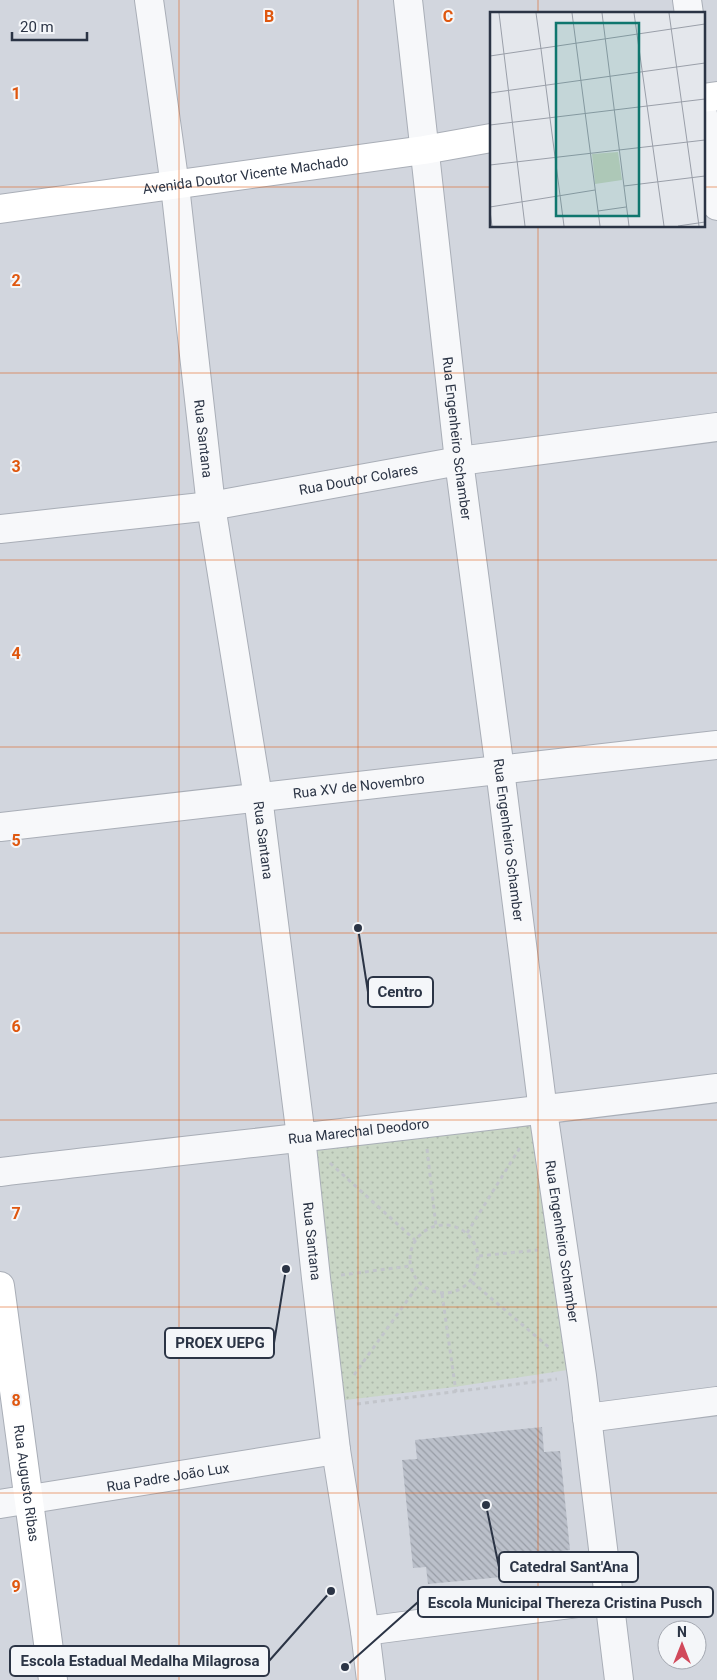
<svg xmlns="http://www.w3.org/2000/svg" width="717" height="1680" font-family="Roboto,sans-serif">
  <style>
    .built { fill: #d2d6de; fill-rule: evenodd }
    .park { fill: url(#park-dots) }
    .building { fill: url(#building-back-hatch) }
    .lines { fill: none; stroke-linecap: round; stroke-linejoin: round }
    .minor-casing { stroke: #a9aeb7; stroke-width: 30 }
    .secondary-casing { stroke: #a9aeb7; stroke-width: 30 }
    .path { stroke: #c2c5cb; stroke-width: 3; stroke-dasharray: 4 4; stroke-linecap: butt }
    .minor { stroke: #f7f8fa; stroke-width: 28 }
    .secondary { stroke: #fff; stroke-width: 28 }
    .grid { fill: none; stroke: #df570f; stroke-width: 1; stroke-opacity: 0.55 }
    .labels { text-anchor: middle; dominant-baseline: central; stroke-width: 4; stroke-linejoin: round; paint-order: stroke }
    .street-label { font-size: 14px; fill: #2b3445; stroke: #f4f6f9 }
    .inset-road { fill: none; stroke: #9a9fa9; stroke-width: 1 }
    .view { fill: #0f766e; fill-opacity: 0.15; stroke: #0f766e; stroke-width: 2.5 }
    .inset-edge { fill: none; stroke: #2b3445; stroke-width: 2.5 }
    .grid-label { font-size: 16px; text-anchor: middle; font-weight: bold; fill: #df570f; stroke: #f4f6f9; stroke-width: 4; stroke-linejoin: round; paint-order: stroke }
    .leader { fill: none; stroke: #2b3445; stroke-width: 2 }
    .callout-dot { fill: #2b3445; stroke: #f4f6f9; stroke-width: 2 }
    .callout { fill: #f4f6f9; stroke: #2b3445; stroke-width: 2 }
    .callout-label { font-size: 15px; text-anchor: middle; font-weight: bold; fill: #2b3445 }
  </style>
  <defs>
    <pattern id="park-dots" width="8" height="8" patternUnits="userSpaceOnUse" patternTransform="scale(1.25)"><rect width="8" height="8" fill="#c9d6c5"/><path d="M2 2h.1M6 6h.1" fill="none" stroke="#adb8ab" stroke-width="1.8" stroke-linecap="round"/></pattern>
    <pattern id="building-back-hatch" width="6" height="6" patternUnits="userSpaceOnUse" patternTransform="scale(1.25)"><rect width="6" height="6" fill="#bbc0ca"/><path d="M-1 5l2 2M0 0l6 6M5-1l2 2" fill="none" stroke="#989da6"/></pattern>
  </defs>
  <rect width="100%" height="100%" fill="#e4e7ec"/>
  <!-- built -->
  <path class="built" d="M0 0H717V1680H0ZM491 14H703V226H491ZM667 1630H697V1660H667Z"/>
  <!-- park -->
  <path class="park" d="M537 1119 574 1369 454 1387 337 1401 310 1142Z"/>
  <!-- building -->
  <path class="building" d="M542 1427 544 1452 560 1451 570 1550 554 1552 556 1572 428 1584 426 1567 413 1568 402 1460 417 1459 415 1440Z"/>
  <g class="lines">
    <!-- minor casing -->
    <g class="minor-casing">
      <g id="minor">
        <path id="s1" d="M149 0 175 186 211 506 258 797 301 1137 316 1278 336 1450 365 1631 371 1680"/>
        <path id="s2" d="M408 0 459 461 500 770 543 1111 582 1376 619 1680"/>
        <path d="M687 0 689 14"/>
        <path d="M703 114 717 206"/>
        <path id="s3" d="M0 529 211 506 459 461 717 427"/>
        <path id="s4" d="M0 827 717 745"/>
        <path id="s5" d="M0 1172C239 1144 478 1119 717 1088"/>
        <path d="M587 1418 717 1401"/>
        <path id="s6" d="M0 1504 336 1450"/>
        <path d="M365 1631 609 1599"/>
      </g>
    </g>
    <!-- secondary casing -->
    <g class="secondary-casing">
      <g id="secondary">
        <path d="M703 98 717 96"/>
        <path id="s7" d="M0 209 424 150 491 138"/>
        <path id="s8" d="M0 1286 53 1680"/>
      </g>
    </g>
    <!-- path -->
    <path class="path" d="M427 1149 436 1226
      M330 1163 415 1240
      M410 1259a34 34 0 1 1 68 0a34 34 0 1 1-68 0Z
      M467 1233 521 1146
      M479 1256 538 1250
      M341 1275 410 1266
      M472 1282 551 1349
      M442 1294 456 1392
      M354 1375 419 1284
      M357 1404 557 1379"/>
    <!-- minor -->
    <use href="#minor" class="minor"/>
    <!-- secondary -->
    <use href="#secondary" class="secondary"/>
  </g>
  <!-- grid -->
  <path class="grid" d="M179 0V1680M358 0V1680M538 0V14M0 187H491M703 187H717M538 226V1680M0 373H717M0 560H717M0 747H717M0 933H717M0 1120H717M0 1307H717M0 1493H717"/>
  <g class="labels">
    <!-- street labels -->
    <g class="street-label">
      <text stroke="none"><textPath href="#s7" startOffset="248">Avenida Doutor Vicente Machado</textPath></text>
      <text stroke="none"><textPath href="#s1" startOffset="442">Rua Santana</textPath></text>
      <text stroke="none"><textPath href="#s2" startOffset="441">Rua Engenheiro Schamber</textPath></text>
      <text stroke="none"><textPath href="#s3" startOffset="362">Rua Doutor Colares</textPath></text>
      <text stroke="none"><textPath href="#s4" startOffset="361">Rua XV de Novembro</textPath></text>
      <text stroke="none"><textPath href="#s1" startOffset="848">Rua Santana</textPath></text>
      <text stroke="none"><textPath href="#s2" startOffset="846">Rua Engenheiro Schamber</textPath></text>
      <text stroke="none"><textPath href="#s5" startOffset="361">Rua Marechal Deodoro</textPath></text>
      <text stroke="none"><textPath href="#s1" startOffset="1252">Rua Santana</textPath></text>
      <text stroke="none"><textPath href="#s2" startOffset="1251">Rua Engenheiro Schamber</textPath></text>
      <text stroke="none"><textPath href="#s6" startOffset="170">Rua Padre João Lux</textPath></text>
      <text stroke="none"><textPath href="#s8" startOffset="199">Rua Augusto Ribas</textPath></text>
    </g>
  </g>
  <!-- overview -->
  <g transform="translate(490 12)">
    <rect width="215" height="215" fill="#e4e7ec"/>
    <path d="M128 140 132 168 105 172 102 142Z" fill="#c9d6c5"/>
    <path class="inset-road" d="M9 1 35 214M46 1 51 37M82 1 110 214M112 1 139 214M144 1 174 214M179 1 209 214M51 37 74 214M0 44 215 12M0 81 215 51M0 113 215 87M0 153 215 128M134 174 215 164M0 195 105 178M0 199 2 214M108 199 136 195M188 214 215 210"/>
    <path class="view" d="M66 11H149V204H66Z"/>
    <rect width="215" height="215" class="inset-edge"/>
  </g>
  <g class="grid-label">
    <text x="269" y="22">B</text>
    <text x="448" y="22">C</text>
    <text x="16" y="99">1</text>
    <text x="16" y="286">2</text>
    <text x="16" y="472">3</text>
    <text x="16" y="659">4</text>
    <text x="16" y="846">5</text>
    <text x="16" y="1032">6</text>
    <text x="16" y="1219">7</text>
    <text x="16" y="1406">8</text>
    <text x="16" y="1592">9</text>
  </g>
  <!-- callouts -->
  <path class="leader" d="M358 928L368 992M286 1269L274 1343M486 1505L499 1567M345 1667L418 1602M331 1591L269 1661"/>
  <g class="callout-dot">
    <circle cx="358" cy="928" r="5"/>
    <circle cx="286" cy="1269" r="5"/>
    <circle cx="486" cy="1505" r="5"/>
    <circle cx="345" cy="1667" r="5"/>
    <circle cx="331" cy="1591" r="5"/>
  </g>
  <g class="callout">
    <rect x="368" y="977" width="65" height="30" rx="5"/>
    <rect x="165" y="1328" width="109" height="30" rx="5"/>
    <rect x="499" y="1552" width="139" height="30" rx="5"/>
    <rect x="418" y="1587" width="295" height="30" rx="5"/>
    <rect x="10" y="1646" width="259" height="30" rx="5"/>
  </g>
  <g class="callout-label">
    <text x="400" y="997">Centro</text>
    <text x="220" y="1348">PROEX UEPG</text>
    <text x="569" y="1572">Catedral Sant'Ana</text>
    <text x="565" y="1608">Escola Municipal Thereza Cristina Pusch</text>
    <text x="140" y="1666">Escola Estadual Medalha Milagrosa</text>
  </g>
  <!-- north arrow -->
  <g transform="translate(682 1645)"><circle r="24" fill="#f4f6f9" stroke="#a4a8b1"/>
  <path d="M0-4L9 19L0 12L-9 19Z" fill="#d1495b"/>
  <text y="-8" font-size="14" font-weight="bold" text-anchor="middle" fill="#2b3445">N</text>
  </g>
  <!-- scale -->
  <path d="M12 32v8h75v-8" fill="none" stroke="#2b3445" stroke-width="2.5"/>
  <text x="20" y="32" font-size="15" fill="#2b3445" stroke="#f4f6f9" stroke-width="4" paint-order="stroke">20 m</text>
</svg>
